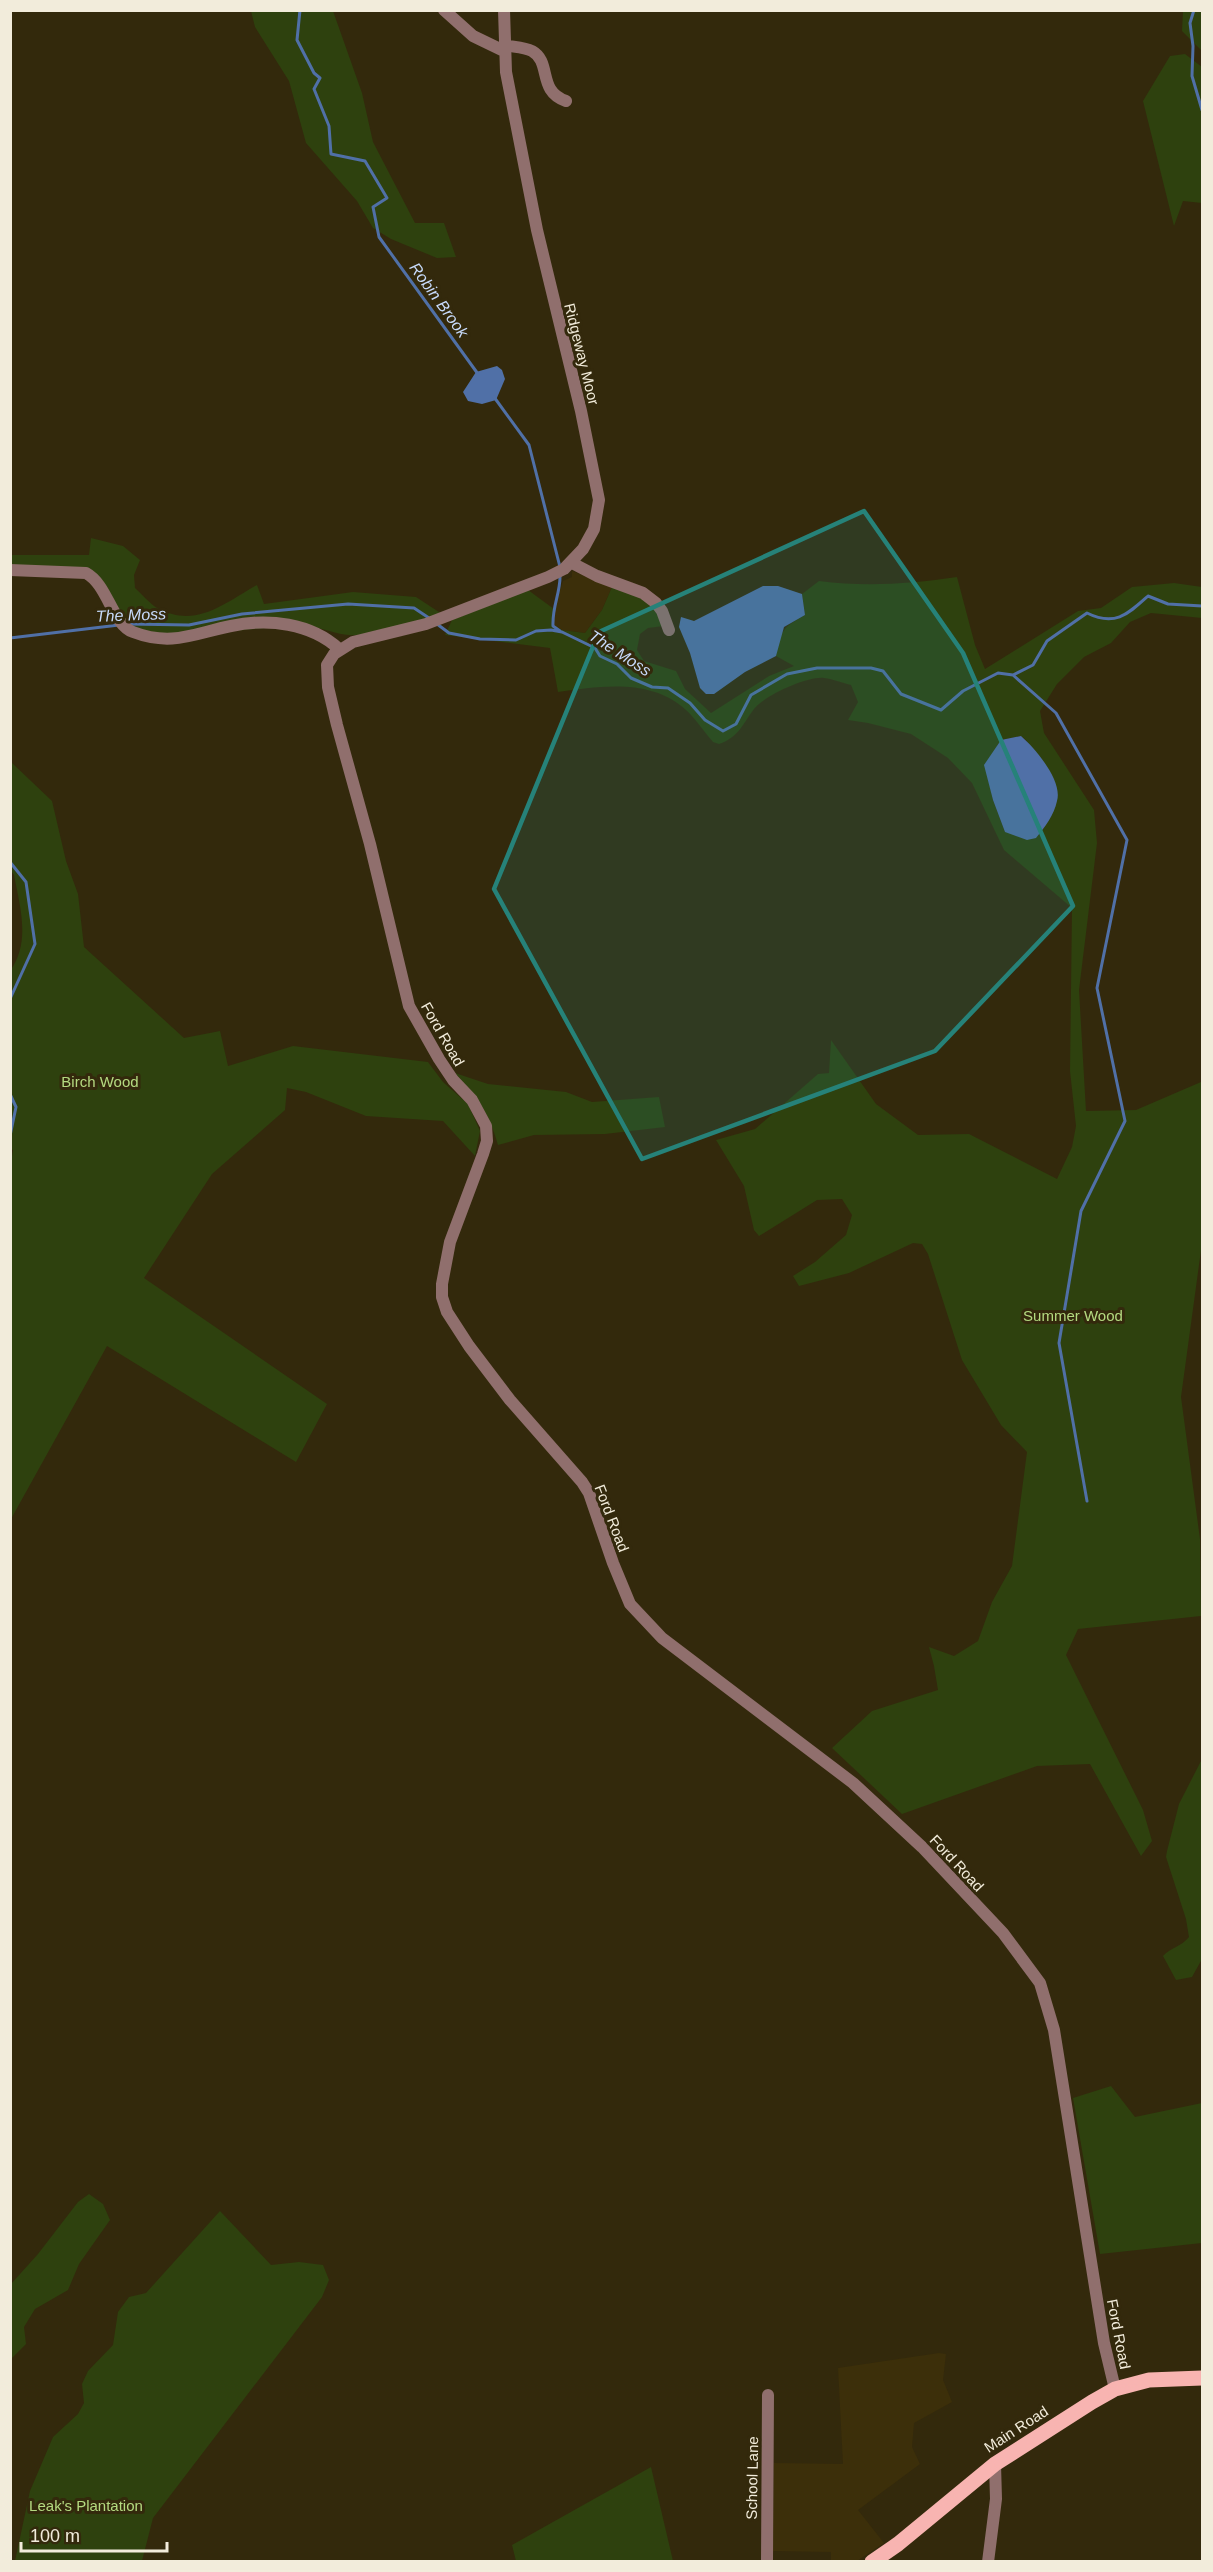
<svg xmlns="http://www.w3.org/2000/svg" width="1213" height="2572" font-family="Arial,sans-serif">
  <style>
    .built { fill: #3c2f0a }
    .green { fill: #2e410e; fill-rule: evenodd }
    .water { fill: #5070a7 }
    .lines { fill: none; stroke-linecap: round; stroke-linejoin: round }
    .stream { stroke: #5070a7; stroke-width: 3 }
    .minor { stroke: #906f6d; stroke-width: 12 }
    .major { stroke: #f8b4b1; stroke-width: 15 }
    .marked { fill: #268279; fill-opacity: 0.2; stroke: #268279; stroke-width: 4.5; stroke-linejoin: round }
    .labels { text-anchor: middle; dominant-baseline: central; stroke-width: 6; stroke-linejoin: round; paint-order: stroke }
    .street-label { font-size: 15px; fill: #f2ecdb; stroke: #33290c }
    .park-label { font-size: 15px; fill: #b4da80; stroke: #33290c }
    .water-label { font-size: 16px; font-style: italic; fill: #c7dafa; stroke: #33290c }
  </style>
  <rect width="100%" height="100%" fill="#33290c"/>
  <!-- built -->
  <path class="built" d="M572 571 612 587 602 610 585 633 562 630 554 625V609L563 581 572 577Z
    M939 2353 946 2354 943 2380 952 2402 914 2423 912 2447 920 2464 858 2510 884 2543 857 2561H831V2552L773 2551 774 2463 843 2464 838 2368Z"/>
  <!-- green -->
  <path class="green" d="M251 11H333L362 93 373 142 415 223H444L456 257 437 258 391 239 373 228 357 201 306 143 289 81 255 27Z
    M1183 11H1202V51L1182 31Z
    M1185 54 1202 67V203L1183 201 1174 226 1143 101 1170 56Z
    M91 538 123 546 140 560 134 575 135 588C142 594 149 603 157 608 196 629 223 604 257 585L264 604 353 592 416 597 442 614C414 622 386 632 357 635 338 637 322 626 303 626 263 625 162 645 131 625 113 614 101 587 89 571L11 567 10 555H89Z
    M957 577 975 645 985 669 1078 611 1101 608 1132 587 1174 583 1202 587V618L1151 613 1130 622 1111 643 1084 657 1057 684 1040 711 1044 733 1094 810 1097 843 1079 990 1086 1111 1136 1110 1201 1082 1202 1101V1243L1181 1397 1200 1539 1201 1616 1078 1629 1066 1655 1143 1810 1152 1841 1141 1856 1090 1764 1037 1766 902 1814 832 1748 872 1711 938 1690 934 1666 929 1647 954 1656 978 1641 992 1602 1012 1566 1027 1452 1001 1425 962 1360 928 1254 922 1244 913 1243 849 1273 799 1286 793 1276 815 1262 846 1235 852 1215 842 1199 817 1200 759 1236 754 1230 744 1186 716 1140 755 1129 818 1074 829 1073 831 1040 876 1104 918 1135 969 1134 1057 1179 1072 1147 1076 1126 1070 1071 1072 908 1004 850 972 783 948 758 911 734 868 723 848 720 858 702 851 685C843 683 833 679 824 678 807 676 764 696 754 709 742 725 739 737 719 744L713 742C704 732 696 719 686 710 651 678 601 686 558 692L550 648 445 635 452 620 528 590 554 609V625L562 630 585 633 602 610 612 587C639 594 651 601 664 626L648 628 640 634 637 650 644 661 676 671 685 689 711 713 769 676 794 666 776 656C781 630 782 628 805 615L802 594 819 581C865 587 910 584 957 577ZM1021 736 1027 741 1005 832 993 800 985 765 1001 740Z
    M11 762 52 801 66 861 78 894 84 947 184 1038 220 1031 228 1066 293 1046 428 1062 443 1082 468 1104 480 1131 475 1156 443 1121 366 1116 306 1092 287 1088 285 1110 212 1174 144 1278 327 1404 296 1462 107 1346 11 1519 10 1168 13 1150 10 1149V971C31 942 20 907 14 875L11 871Z
    M455 1073 488 1084 566 1092 592 1102 659 1097 665 1127 605 1134 534 1135 498 1145C489 1112 477 1098 455 1073Z
    M1202 1759V1959L1192 1977 1176 1980 1163 1956C1171 1947 1181 1947 1189 1937L1186 1919 1166 1857 1167 1851 1179 1804Z
    M1111 2086 1135 2117 1202 2103V2243L1100 2254 1073 2098Z
    M89 2194 103 2204 110 2220 79 2264 68 2290 35 2309 24 2327 26 2344 11 2359V2284L38 2254 78 2202Z
    M220 2211 271 2265 299 2262 323 2265 329 2280 322 2297 153 2518 142 2561H15L30 2491 53 2437 78 2414 84 2403 82 2384 88 2371 113 2345 118 2312 129 2297 146 2293Z
    M651 2467 673 2561H516L512 2545Z"/>
  <!-- water -->
  <path class="water" d="M497 366 502 370 505 379 496 400 482 404 468 401 463 392 476 372Z
    M763 586H778L802 594 805 615 784 627 776 656 745 672 714 694H706L700 688 690 653 679 627 681 617 694 621Z
    M1021 736C1035 748 1063 781 1057 801 1054 815 1045 827 1036 838L1027 840 1005 832 993 800 984 765 1001 740Z"/>
  <g class="lines">
    <!-- stream -->
    <path class="stream" d="M300 10 297 40 314 73 320 78 314 89 329 126 331 154 365 161 387 198 373 207 379 237 478 374
      M1194 10 1190 23 1193 46 1192 76 1202 110
      M494 397 529 445 560 567
      M129 624 189 625 242 614 348 604 414 608 429 618
      M437 624 449 633 480 639 516 640 536 631 551 630 562 632 595 648 600 656 617 664 631 678 652 687 668 688 690 703 705 720 723 731 736 724 751 695 787 674 817 668H871L883 671 901 694 941 710 963 691 998 673 1013 675 1033 665 1047 641 1087 613C1115 627 1128 614 1148 596L1168 604 1202 606
      M560 631 553 626C552 606 561 592 560 574
      M10 638 119 625
      M1013 675 1056 713 1127 840 1097 988 1125 1121 1081 1211 1059 1343 1087 1501
      M10 862 26 882 35 944 10 999
      M10 1094 16 1107 10 1136"/>
    <!-- minor -->
    <path class="minor" d="M444 10 473 36 504 51
      M504 10 506 72 537 230 581 411 599 500 594 529 583 549 564 569 548 577 426 624 353 642 334 654 327 665 328 687 337 725 370 844 409 1006 439 1059 453 1080 472 1100 486 1126 487 1141 483 1154 450 1242 442 1284V1297L447 1312 469 1346 510 1400 582 1482 589 1493 613 1563 630 1604 662 1638 853 1783 922 1847 1003 1933 1040 1983 1054 2030 1104 2343 1115 2389
      M504 45C513 47 524 47 532 51 552 62 537 91 566 101
      M572 563 597 576 643 593 656 603 662 611 669 630
      M10 570 86 573C108 585 112 624 133 632 172 647 195 633 231 626 268 618 311 623 339 649
      M767 2562 768 2395
      M988 2562 996 2499 995 2464"/>
    <!-- major -->
    <path class="major" d="M872 2562 898 2544 995 2464 1092 2402 1115 2389 1149 2380 1202 2378"/>
  </g>
  <!-- marked area -->
  <path class="marked" d="M864 511 963 653 1073 906 935 1051 642 1159 494 889 599 632Z"/>
  <g class="labels">
    <!-- street labels -->
    <g class="street-label">
      <text transform="translate(582 354) rotate(76)">Ridgeway Moor</text>
      <text transform="translate(443 1034) rotate(60)">Ford Road</text>
      <text transform="translate(612 1518) rotate(69)">Ford Road</text>
      <text transform="translate(957 1863) rotate(47)">Ford Road</text>
      <text transform="translate(1119 2334) rotate(79)">Ford Road</text>
      <text transform="translate(1016 2429) rotate(-33)">Main Road</text>
      <text transform="translate(752 2478) rotate(-89)">School Lane</text>
    </g>
    <!-- park labels -->
    <g class="park-label">
      <text x="100" y="1081">Birch Wood</text>
      <text x="1073" y="1315">Summer Wood</text>
      <text x="86" y="2505">Leak's Plantation</text>
    </g>
    <!-- water labels -->
    <g class="water-label">
      <text transform="translate(439 300) rotate(54)">Robin Brook</text>
      <text transform="translate(131 615) rotate(-2)">The Moss</text>
      <text transform="translate(620 653) rotate(33)">The Moss</text>
    </g>
  </g>
  <!-- border -->
  <rect width="1213" height="2572" fill="none" stroke="#f2ecdb" stroke-width="24"/>
  <!-- scale -->
  <path d="M21 2542v9h146v-9" fill="none" stroke="#f2ecdb" stroke-width="3"/>
  <text x="30" y="2542" font-size="18" fill="#f2ecdb" stroke="#33290c" stroke-width="4.5" paint-order="stroke">100 m</text>
</svg>
